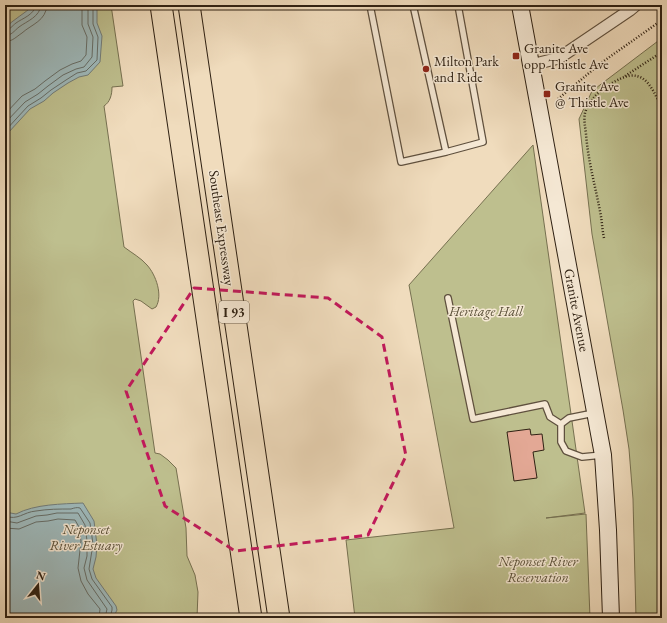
<svg xmlns="http://www.w3.org/2000/svg" width="667" height="623" font-family="'EB Garamond',serif">
  <style>
    .green { fill: #bebf8e; stroke: #767050 }
    .water { fill: #9eb9bb; stroke: #727c78 }
    .lines { fill: none; stroke-linecap: round; stroke-linejoin: round }
    .shore { stroke: #666d67; stroke-width: 1 }
    .building { fill: #e3a895; stroke: #2f2113 }
    .lane-casing { stroke: #5f503e; stroke-width: 8 }
    .street-casing { stroke: #5f503e; stroke-width: 13 }
    .secondary-casing { stroke: #2f2113; stroke-width: 18 }
    .highway-casing { stroke: #2f2113; stroke-width: 23 }
    .path { stroke: #2f2113; stroke-width: 2.5; stroke-dasharray: 1 2; stroke-linecap: butt }
    .lane { stroke: #f5e8d4; stroke-width: 5.5 }
    .street { stroke: #f5e8d4; stroke-width: 11 }
    .secondary { stroke: #f5e8d4; stroke-width: 16 }
    .highway { stroke: #f0dcbd; stroke-width: 21 }
    .marked { fill: none; stroke: #c2185b; stroke-width: 3; stroke-dasharray: 8 5; stroke-linejoin: round }
    .poi-dot { fill: #8f2418; stroke: #f5e8d4; stroke-width: 1.5 }
    .labels { text-anchor: middle; dominant-baseline: central; stroke-width: 3; stroke-linejoin: round; paint-order: stroke }
    .shield { fill: #f5e8d4; stroke: #6a5d4d; stroke-width: 1 }
    .shield-label { font-size: 13px; font-weight: bold; fill: #2f2113 }
    .poi-label { font-size: 14px; fill: #2f2113; stroke: #f5e8d4; text-anchor: start }
    .street-label { font-size: 14px; fill: #2f2113; stroke: #f5e8d4 }
    .park-label { font-size: 14px; font-style: italic; fill: #5a5038; stroke: #f5e8d4 }
  </style>
  <rect width="100%" height="100%" fill="#f0dcbd"/>
  <filter id="stains"><feTurbulence type="fractalNoise" baseFrequency=".005" numOctaves="4"/><feColorMatrix values="0 0 0 0 .2 0 0 0 0 .09 0 0 0 0 .02 0 0 0 .5 -.17"/></filter>
  <radialGradient id="worn" r=".72"><stop offset=".6" stop-color="#630" stop-opacity="0"/><stop offset="1" stop-color="#630" stop-opacity=".3"/></radialGradient>
  <!-- green -->
  <path class="green" d="M5 5H111L123 86 112 87C112 95 110 102 104 106L124 247C132 253 141 258 147 265 156 275 163 295 156 307L152 309 141 301 135 299 133 301 155 453 160 454 168 460 176 468 186 528 187 556 195 575 198 592 197 618H5Z
    M662 38V618H636L633 499 629 449 623 410 592 234 579 119 592 91Z
    M533 145 585 513 546 518 586 514 590 618H355L346 540 454 528 409 285Z"/>
  <!-- water -->
  <path class="water" d="M34 5H97V23L102 36 100 62 88 75 79 77 68 83 53 93 44 101 30 109 8 133 5 144V28C14 19 24 14 34 5Z
    M83 503 94 521 97 545 96 557 93 569 96 578 116 606 117 610 113 618H5V512L16 514C35 504 62 504 83 503Z"/>
  <g class="lines">
    <!-- shore -->
    <path class="shore" d="M5 30C10 30 12 26 16 23 23 18 34 15 36 5
      M5 36C12 35 14 31 19 27 27 21 40 17 41 5
      M5 42C13 41 16 37 22 33 32 24 46 21 47 5
      M5 114 22 96 35 89 45 81 60 70 72 64 81 61 86 55 87 37 82 25V5
      M5 123 25 102 38 94 48 86 63 75 76 69 84 67 92 57 93 37 88 24V5
      M5 131 28 106 41 98 51 90 66 80 77 73 86 71 97 60 98 37 93 24V5
      M5 516C18 521 23 512 36 511 48 509 59 509 71 509 74 508 77 507 80 508L90 523 93 544 89 569 92 579 112 607V610L110 618
      M5 521 17 523 36 516 47 515 57 513H78L85 525 87 541V556L84 568 87 580 107 609 105 618
      M5 528 19 529 36 522 48 521 58 519 75 520 79 527 81 541 78 568 81 581 88 594 100 609 99 618"/>
  </g>
  <!-- building -->
  <path class="building" d="M530 429 531 435 542 434 544 450 533 452 537 478 514 481 507 432Z"/>
  <g class="lines">
    <!-- lane casing -->
    <g class="lane-casing">
      <path id="lane" d="M370 5 401 162 446 152 413 5
        M446 152 483 142 458 5
        M448 298 473 419 545 404 550 417 561 424
        M594 413 569 418 561 424V442L566 451 582 457 602 455"/>
    </g>
    <!-- street casing -->
    <g class="street-casing">
      <path id="street" d="M531 65 559 58 630 10 636 5"/>
    </g>
    <!-- secondary casing -->
    <g class="secondary-casing">
      <path id="secondary" d="M520 5 603 455 608 530 611 618"/>
    </g>
    <!-- highway casing -->
    <g class="highway-casing">
      <path id="highway" d="M161 5 251 618
        M189 5 279 618"/>
    </g>
    <!-- path -->
    <path class="path" d="M625 76 662 52
      M558 99 601 63 662 20
      M604 238C602 229 602 220 600 211 595 185 588 160 586 134 585 125 583 117 586 110 592 95 608 84 622 78 646 68 653 91 662 108"/>
    <!-- lane -->
    <use href="#lane" class="lane"/>
    <!-- street -->
    <use href="#street" class="street"/>
    <!-- secondary -->
    <use href="#secondary" class="secondary"/>
    <!-- highway -->
    <use href="#highway" class="highway"/>
  </g>
  <!-- marked area -->
  <path class="marked" d="M194 288 328 298 382 337 406 456 368 535 235 551 165 506 126 391Z"/>
  <!-- markers -->
  <g class="poi-dot">
    <rect x="512" y="52" width="8" height="8" rx="2"/>
    <circle cx="426" cy="69" r="4"/>
    <rect x="543" y="90" width="8" height="8" rx="2"/>
  </g>
  <g class="labels">
    <!-- shield labels -->
    <rect class="shield" x="219" y="301" width="30" height="22" rx="3"/>
    <g class="shield-label">
      <text x="234" y="312">I 93</text>
    </g>
    <!-- poi labels -->
    <g class="poi-label">
      <text x="524" y="48">Granite Ave<tspan x="524" dy="16">opp Thistle Ave</tspan></text>
      <text x="434" y="61">Milton Park<tspan x="434" dy="16">and Ride</tspan></text>
      <text x="555" y="86">Granite Ave<tspan x="555" dy="16">@ Thistle Ave</tspan></text>
    </g>
    <!-- street labels -->
    <g class="street-label">
      <text transform="translate(222 228) rotate(82)">Southeast Expressway</text>
      <text transform="translate(577 310) rotate(79)">Granite Avenue</text>
    </g>
    <!-- park labels -->
    <g class="park-label">
      <text x="486" y="311">Heritage Hall</text>
      <text x="86" y="529">Neponset<tspan x="86" dy="16">River Estuary</tspan></text>
      <text x="538" y="561">Neponset River<tspan x="538" dy="16">Reservation</tspan></text>
    </g>
  </g>
  <!-- margin -->
  <rect width="667" height="623" fill="none" stroke="#f0dcbd" stroke-width="20"/>
  <rect x="6" y="6" width="655" height="611" fill="none" stroke="#2f2113" stroke-width="2"/>
  <rect x="10" y="10" width="647" height="603" fill="none" stroke="#2f2113"/>
  <!-- north arrow -->
  <g transform="translate(38 585) rotate(17)" stroke="#f5e8d4" stroke-width="3" paint-order="stroke">
  <path d="M0-3L7 15L0 10L-7 15Z" fill="#2f2113"/>
  <text y="-6" font-size="11" font-weight="bold" text-anchor="middle" fill="#2f2113">N</text>
  </g>
  <rect width="100%" height="100%" filter="url(#stains)"/>
  <rect width="100%" height="100%" fill="url(#worn)"/>
</svg>
